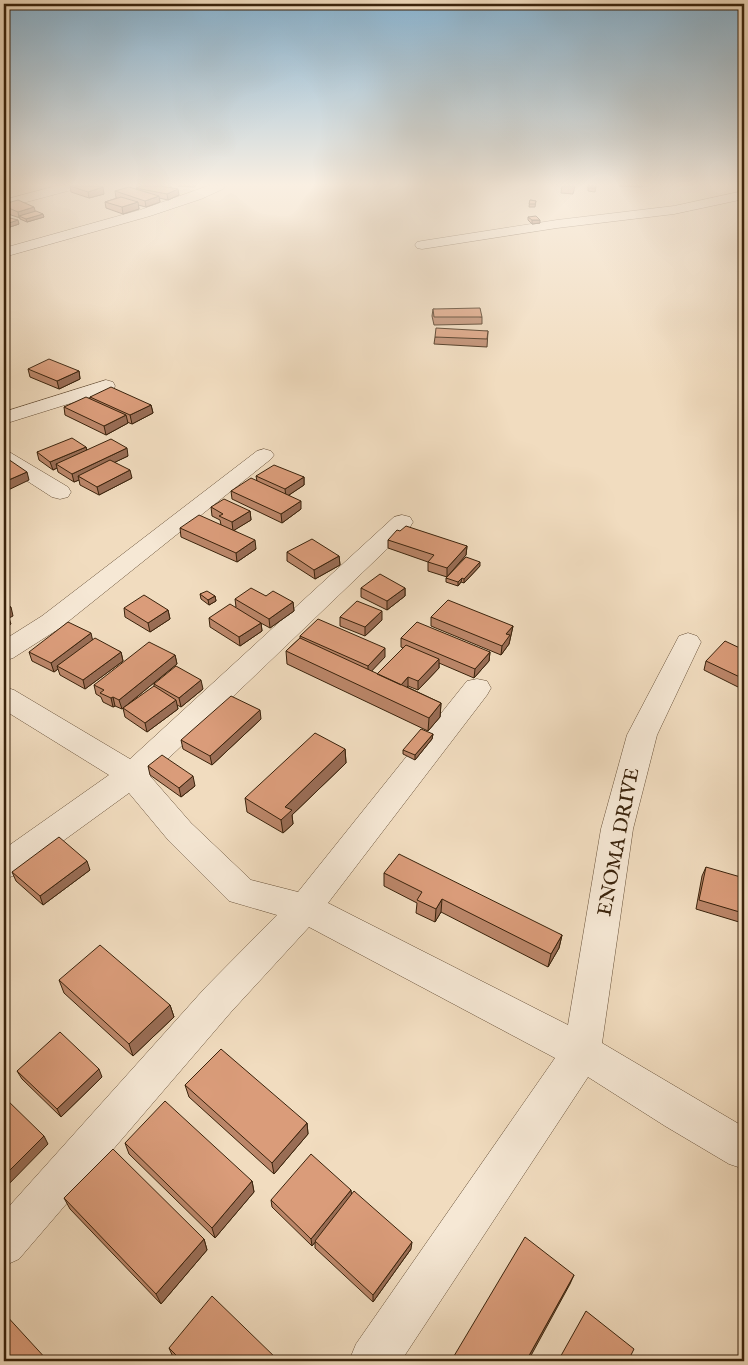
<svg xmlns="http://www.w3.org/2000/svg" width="748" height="1365" font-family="'IM FELL English',serif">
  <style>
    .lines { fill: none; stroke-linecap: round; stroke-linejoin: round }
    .minor-casing { stroke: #685139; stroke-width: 1 }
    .minor { fill: #f6e8d5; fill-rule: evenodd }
    .wall { fill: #bb8669; stroke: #3a230c }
    .shaded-wall { fill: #996d55; stroke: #3a230c }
    .building { fill: #da9c7a; stroke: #3a230c }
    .labels { text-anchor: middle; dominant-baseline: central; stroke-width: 4.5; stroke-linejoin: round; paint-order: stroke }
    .street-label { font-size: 20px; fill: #3a230c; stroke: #f6e8d5 }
  </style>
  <rect width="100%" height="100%" fill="#f1dcbf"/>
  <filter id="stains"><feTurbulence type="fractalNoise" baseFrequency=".004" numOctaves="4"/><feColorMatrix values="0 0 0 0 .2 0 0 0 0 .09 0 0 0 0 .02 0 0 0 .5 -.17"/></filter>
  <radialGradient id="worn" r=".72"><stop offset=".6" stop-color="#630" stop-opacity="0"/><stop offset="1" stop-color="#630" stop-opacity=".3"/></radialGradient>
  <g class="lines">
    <!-- minor casing -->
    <g class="minor-casing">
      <path id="minor" d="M56 186H77L75 189 4 208V200Z
        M208 186H225L223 189 201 199 150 216 4 257V248L140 210Z
        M744 191V199L674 214 557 228 422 249 417 248 415 245 417 242 422 241 557 220 674 206Z
        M106 380 113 382 115 386 113 390 4 424V412Z
        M264 449 271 451 274 455 271 459 60 628 13 658 4 661V640L42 616 257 451Z
        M4 451 11 453 68 487 71 492 68 497 60 499 52 497 4 466Z
        M402 515 410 517 413 522 410 527 150 776 191 823 251 880 298 892 467 681 477 679 487 681 491 688 487 695 328 903 568 1025 601 829 627 735 679 636 688 633 697 636 701 642 657 735 633 829 602 1043 744 1127V1169L729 1164 665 1126 588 1077 401 1361H349L356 1344 555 1058 309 927 231 1012 19 1259 4 1266V1212L205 988 277 915 229 901 169 841 129 793 16 875 4 879V849L109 775 4 710V687L14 690 130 759 394 517Z"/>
    </g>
    <!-- minor -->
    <use href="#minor" class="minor"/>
  </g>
  <!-- wall -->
  <path class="wall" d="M70 186 104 194 89 198 71 192Z
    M178 186H196L194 187Z
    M562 186H575L573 194 561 193Z
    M588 186H596L595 192 588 191Z
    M619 186H643L642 187Z
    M136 188 179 195 168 200 159 198 160 202 146 207 138 205 139 209 123 214 106 208 105 202 117 198H116L115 191 136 189Z
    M530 200 536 201 535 207H529Z
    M4 204 35 211 44 217 27 222 20 219V218L8 214 9 218 19 224 7 228 4 227Z
    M528 217 540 223 532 224 528 220Z
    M433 309 482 317V324L434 325 432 316Z
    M488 331 487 347 434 344 435 337Z
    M28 369 79 371 80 379 59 389 30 377Z
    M90 397 151 405 153 413 132 424 127 422 128 423 106 435 65 415 64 407 90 399Z
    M86 447 87 450 128 456 115 462 132 478 99 495 80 485 79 480 74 482 58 472 57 468 53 470 39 460 37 452Z
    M256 476 304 477V485L289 495 301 509 282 523 232 499 231 491 257 481Z
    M211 507 250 511 251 520 234 530 256 549 237 562 181 537 180 528 221 525 220 520 212 516Z
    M388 540 467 546 466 555 447 577 428 571V562L388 548Z
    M287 552 339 556 340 565 315 579 287 561Z
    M480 566 464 583 461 582 458 586 446 582V578Z
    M361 588H405V596L387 610 361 597Z
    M200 594 215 596 216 601 209 605 201 599Z
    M266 596 293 602 294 611 270 628 259 622 261 623 262 631 240 646 210 627 209 618 236 607 235 599Z
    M124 608 168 610 170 619 150 632 125 617Z
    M340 617 382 620 365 636 340 626Z
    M431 617 513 626 509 644 501 655 431 626Z
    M300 636 385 657 371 671 377 674 403 648 401 647V638L490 652 489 661 474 678 439 663V668L418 690 408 686 407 687 441 703 440 717 428 731 287 664 286 651 300 638Z
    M93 640 121 652 123 661 85 689 60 675 58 669 54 672 32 661 29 652Z
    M744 650V690L704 670 706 661Z
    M175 655 177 664 122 709 115 706 113 707 103 702 101 697 96 694 94 685Z
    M154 684 203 689 181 707 177 705 178 709 147 732 125 717 123 708 154 687Z
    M261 719 212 765 183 749 181 740Z
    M433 734 432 739 415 760 403 754V750Z
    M345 749 346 763 292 815 293 824 283 833 247 812 245 798Z
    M148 766 195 786 181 797 150 775Z
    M706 867 743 913 739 922 696 909 702 876Z
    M90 870 43 905 16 881 12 872Z
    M384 873 562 935 559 948 548 967 441 912 435 922 416 913 417 903 384 886Z
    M59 980 170 1005 174 1017 133 1056 64 993Z
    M17 1071 102 1077 61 1117 22 1079Z
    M185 1085 307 1123 308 1134 274 1174 189 1097Z
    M125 1143 252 1181 254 1192 215 1238 129 1154Z
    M64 1198 204 1239 207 1250 161 1304 70 1209Z
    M271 1200 411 1249 373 1302 315 1248V1242L312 1246 272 1207Z
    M169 1348 279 1361H177L173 1357Z"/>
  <!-- shaded-wall -->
  <path class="shaded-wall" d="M103 187 104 194 89 198 88 192Z
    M178 189 179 195 168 200 167 194Z
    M159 196 160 202 146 207 145 201Z
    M138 202 139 209 123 214 122 207Z
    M34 207 36 214 19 216 20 218H19L18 212Z
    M8 213 10 220 4 222V215Z
    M43 214 44 217 27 222 26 219Z
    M18 220 19 224 7 228 6 224Z
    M532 220H540V223L532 224Z
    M79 371 80 379 59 389 57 381Z
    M151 405 153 413 132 424 130 415Z
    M126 415 128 423 106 435 104 426Z
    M86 447 88 456 56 464 57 468 53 470 50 462Z
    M127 448 128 456 82 478 78 476 79 480 74 482 72 474Z
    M130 470 132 478 99 495 97 487Z
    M27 472 29 480 4 492V482Z
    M304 477V485L286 497 285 489Z
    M301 501V509L282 523 281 514Z
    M250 511 251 520 233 531 232 522Z
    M255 540 256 549 237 562 236 553Z
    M467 546 466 555 447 577V568Z
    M339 556 340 565 315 579 314 570Z
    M480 562V566L464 583V579Z
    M462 578 461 582 458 586V582Z
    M405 588V596L387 610V601Z
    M215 596 216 601 209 605 208 600Z
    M293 602 294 611 270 628 269 619Z
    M11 607 13 616 9 618 11 624 4 629V611Z
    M168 610 170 619 150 632 148 623Z
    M382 611V620L365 636V627Z
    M261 623 262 631 240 646 239 637Z
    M513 626 509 644 501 655 502 646 506 634Z
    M91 633 93 642 57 666 58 669 54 672 51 663Z
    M385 648V657L368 675V666Z
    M121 652 123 661 85 689 83 680Z
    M490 652 489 661 474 678 475 669Z
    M175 655 177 664 122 709 119 700Z
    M439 659V668L418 690V681Z
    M408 677V686L400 694 401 685Z
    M201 680 203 689 181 707 179 698Z
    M113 697 115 706 113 707 111 698Z
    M176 700 178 709 147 732 145 723Z
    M441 703 440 717 428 731 429 718Z
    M260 710 261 719 212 765 210 756Z
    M433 734 432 739 415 760V755Z
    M345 749 346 763 292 815 293 824 283 833 281 820 285 807Z
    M193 776 195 786 181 797 179 788Z
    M87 861 90 870 43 905 40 896Z
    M442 899 441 912 435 922 436 909Z
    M562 935 559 948 548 967 551 954Z
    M170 1005 174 1017 133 1056 129 1044Z
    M99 1069 102 1077 61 1117 57 1109Z
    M307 1123 308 1134 274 1174 272 1163Z
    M44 1136 48 1144 4 1189V1176Z
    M252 1181 254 1192 215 1238 212 1228Z
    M351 1190 352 1197 312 1246 311 1239Z
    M204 1239 207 1250 161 1304 156 1294Z
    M412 1242 411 1249 373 1302V1295Z
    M574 1275 570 1284 528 1361H526Z"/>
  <!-- building -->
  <path class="building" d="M70 186H98L103 187 88 192Z
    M141 186H161L178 189 167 194 136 188Z
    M588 186H596L595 188H588Z
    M129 187 159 196 145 201 115 191Z
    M121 197 138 202 122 207 105 202Z
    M18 200 34 207 18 212 4 206V204Z
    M530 200 536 201 535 204H529Z
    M36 211 43 214 26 219 19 216Z
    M536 216 540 220H532L528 217Z
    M10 218 18 220 6 224H4V220Z
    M480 308 482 317H434L433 309Z
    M436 328 488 331 487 339 435 337Z
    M49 359 79 371 57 381 28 369Z
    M111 387 151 405 130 415 90 397Z
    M86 397 126 415 104 426 64 407Z
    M72 438 86 447 50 462 37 452Z
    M111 439 127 448 72 474 56 464Z
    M8 459 27 472 4 482V461Z
    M110 460 130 470 97 487 78 476Z
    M274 465 304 477 285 489 256 476Z
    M251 478 301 501 281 514 231 491Z
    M224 499 250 511 232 522 219 516 223 514 211 507Z
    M199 515 255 540 236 553 180 528Z
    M406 526 467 546 447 568 428 562 434 555 388 540 397 530 400 531Z
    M312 539 339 556 314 570 287 552Z
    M466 557 480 562 464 579 462 578 458 582 446 578Z
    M380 574 405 588 387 601 361 588Z
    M251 588 266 596 273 591 293 602 269 619 235 599Z
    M207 591 215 596 208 600 200 594Z
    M144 595 168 610 148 623 124 608Z
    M448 600 513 626 506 634 510 635 502 646 431 617Z
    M357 601 382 611 365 627 340 617Z
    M4 603 11 607 4 611Z
    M230 604 261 623 239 637 209 618Z
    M4 613 8 615 4 618Z
    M318 619 385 648 368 666 300 636Z
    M68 622 91 633 51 663 29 652Z
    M417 622 490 652 475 669 401 638Z
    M95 638 121 652 83 680 57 666Z
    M300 638 441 703 429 718 286 651Z
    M725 641 744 650V679L706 661Z
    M149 642 175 655 119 700 113 697 111 698 100 693 104 690 94 685Z
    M406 645 439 659 418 681 408 677 401 685 377 674Z
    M176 666 201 680 179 698 154 684Z
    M154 686 176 700 145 723 123 708Z
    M231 696 260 710 210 756 181 740Z
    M421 729 433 734 415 755 403 750Z
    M315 733 345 749 285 807 292 810 281 820 245 798Z
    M162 755 193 776 179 788 148 766Z
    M59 837 87 861 40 896 12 872Z
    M399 854 562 935 551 954 442 899 436 909 417 900 422 892 384 873Z
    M706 867 744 878V903L743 913 699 900Z
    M100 945 170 1005 129 1044 59 980Z
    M60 1032 99 1069 57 1109 17 1071Z
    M221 1049 307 1123 272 1163 185 1085Z
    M4 1097 44 1136 4 1176Z
    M165 1101 252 1181 212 1228 125 1143Z
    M113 1149 204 1239 156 1294 64 1198Z
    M311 1154 351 1190 311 1239 271 1200Z
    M354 1191 412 1242 373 1295 315 1241Z
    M525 1237 574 1275 526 1361H451Z
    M212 1296 279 1361H182L169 1348Z
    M586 1311 634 1349 628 1361H558Z
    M4 1313 48 1361H4Z"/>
  <!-- sky -->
  <linearGradient id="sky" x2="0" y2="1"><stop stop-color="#89b6d5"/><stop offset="0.49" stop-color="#f9efe2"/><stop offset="1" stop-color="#f9efe2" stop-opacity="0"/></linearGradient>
  <rect width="748" height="377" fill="url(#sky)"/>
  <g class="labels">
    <!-- street labels -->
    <g class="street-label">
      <text transform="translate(619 842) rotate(-79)">ENOMA DRIVE</text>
    </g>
  </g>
  <!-- margin -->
  <rect width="748" height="1365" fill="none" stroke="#f1dcbf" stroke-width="20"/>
  <rect x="5" y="5" width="738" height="1355" fill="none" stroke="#3a230c" stroke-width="2.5"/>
  <rect x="10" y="10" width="728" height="1345" fill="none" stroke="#3a230c"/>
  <rect width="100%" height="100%" filter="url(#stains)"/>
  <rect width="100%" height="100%" fill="url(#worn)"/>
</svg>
